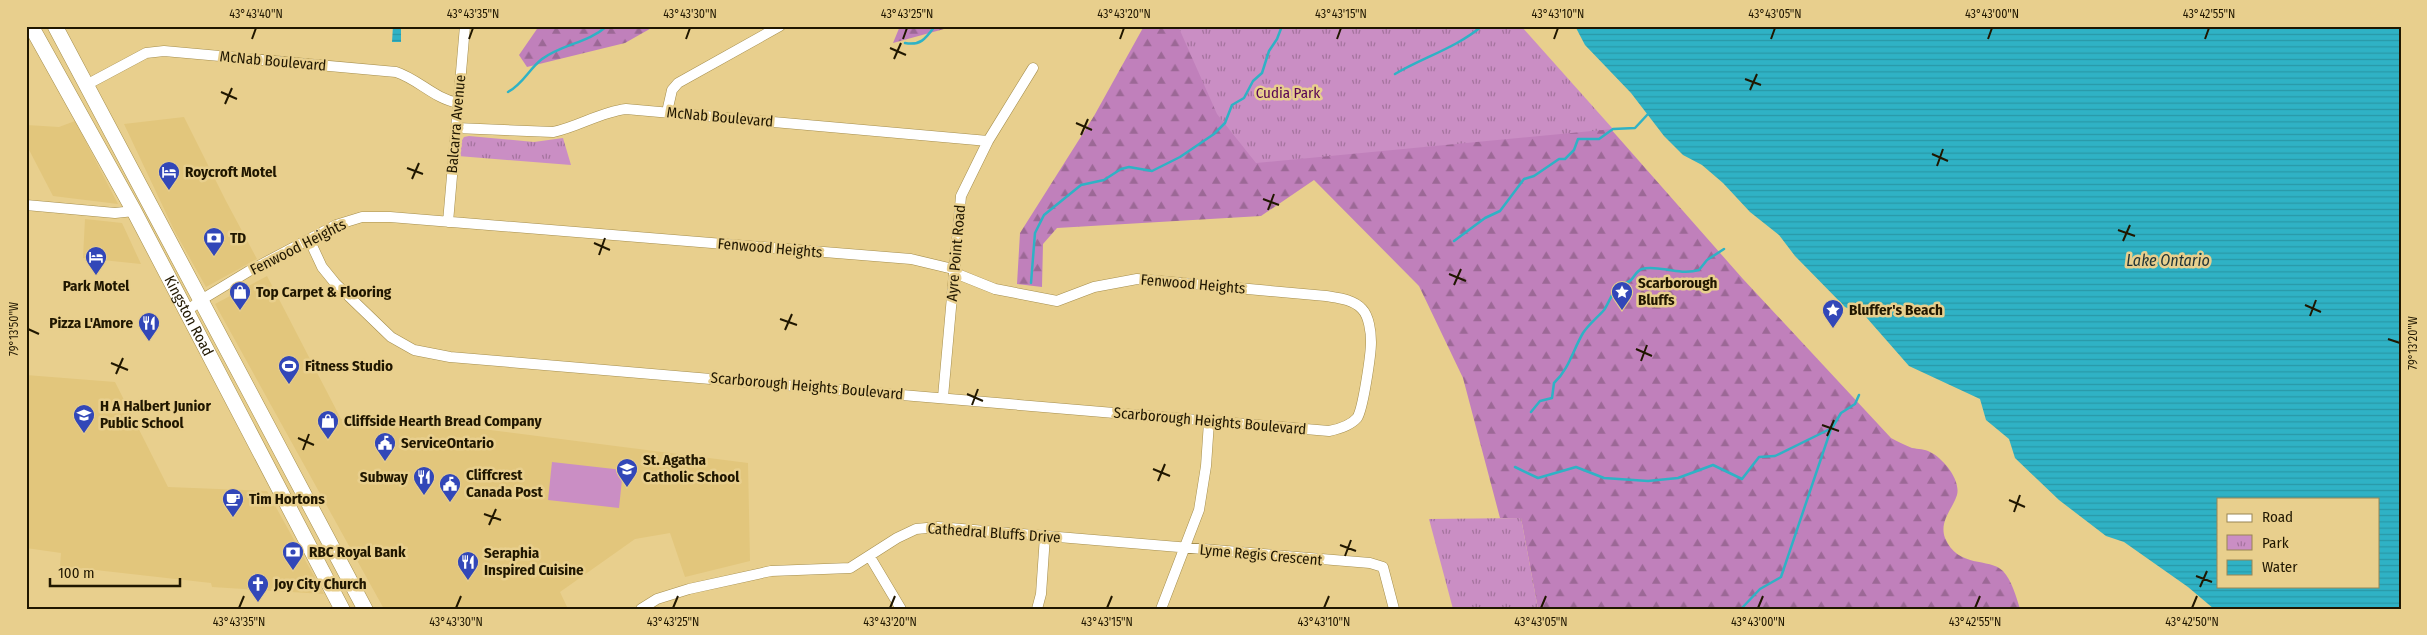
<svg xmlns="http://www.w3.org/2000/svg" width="2427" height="635" font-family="'Fira Sans Condensed',sans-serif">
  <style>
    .built { fill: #e2c67c }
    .grass { fill: #ca8ec4 }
    .forest { fill: url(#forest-firs) }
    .park { fill: url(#park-tufts) }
    .water { fill: url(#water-rules); fill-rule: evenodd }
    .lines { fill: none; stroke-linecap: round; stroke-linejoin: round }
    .stream { stroke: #2fb2c5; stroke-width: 2.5 }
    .minor-casing { stroke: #a58e4d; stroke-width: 11 }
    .primary-casing { stroke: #a58e4d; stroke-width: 16 }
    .minor { stroke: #fff; stroke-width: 10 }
    .primary { stroke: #fff; stroke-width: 15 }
    .ticks { fill: none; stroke: #201700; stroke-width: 2 }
    .labels { text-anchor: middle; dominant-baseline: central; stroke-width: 5; stroke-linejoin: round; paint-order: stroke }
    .street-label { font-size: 15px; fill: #201700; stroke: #e8cf8d }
    .park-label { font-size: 15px; fill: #560454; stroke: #e8cf8d }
    .poi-label { font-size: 15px; font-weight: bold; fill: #201700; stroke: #e8cf8d; text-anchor: start }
    .water-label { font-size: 16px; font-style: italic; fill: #1e3337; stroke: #e8cf8d }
    .neatline { fill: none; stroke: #201700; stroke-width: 2 }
    .ticks-label { font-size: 12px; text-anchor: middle; fill: #201700 }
  </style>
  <defs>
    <pattern id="forest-firs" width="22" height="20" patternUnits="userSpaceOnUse" patternTransform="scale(1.25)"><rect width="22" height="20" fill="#c080bb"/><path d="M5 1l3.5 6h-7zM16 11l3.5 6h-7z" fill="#9c6896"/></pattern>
    <pattern id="park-tufts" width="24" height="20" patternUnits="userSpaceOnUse" patternTransform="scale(1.25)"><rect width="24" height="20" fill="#ca8ec4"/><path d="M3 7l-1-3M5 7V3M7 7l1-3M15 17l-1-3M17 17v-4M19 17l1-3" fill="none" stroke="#a4739d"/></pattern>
    <pattern id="water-rules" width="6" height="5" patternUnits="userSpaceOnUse" patternTransform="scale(1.25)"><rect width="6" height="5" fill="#2fb2c5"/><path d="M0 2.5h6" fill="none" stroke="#2998a7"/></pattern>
  </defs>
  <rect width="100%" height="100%" fill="#e8cf8d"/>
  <!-- built -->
  <path class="built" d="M184 117 226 201 257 259 206 287 174 230 124 124Z
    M75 121 118 204 53 196 26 144V125L59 127Z
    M85 219 122 223 141 264 83 258Z
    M267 276 341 419 474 428 748 463 750 561 685 577 670 533 635 539 560 592 568 609H384L215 304Z
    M26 375 115 382 168 487 267 491 324 594 212 587 211 583 60 566 61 553 26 548Z"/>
  <!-- grass -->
  <path class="grass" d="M552 462 623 470 619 508 548 500Z"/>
  <!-- forest -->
  <path class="forest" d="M539 26H655L625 43 527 67 519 55Z
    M900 26H955L893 43Z
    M1144 26H1520L1743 279 1891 438C1897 441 1904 445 1912 448 1918 449 1925 449 1930 452 1943 458 1961 480 1957 495 1952 510 1939 521 1945 538 1958 569 1989 557 2003 571 2012 581 2016 596 2020 609H1538L1521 518H1500L1463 378 1419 286 1314 180 1261 216 1057 228 1043 244 1042 287 1017 284 1020 233 1094 116Z"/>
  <!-- park -->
  <path class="park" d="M1178 26H1521L1613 129 1256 163 1217 114Z
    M469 136 534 142 563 138 571 165 458 156 459 145 464 137Z
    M1521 518 1538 609H1453L1429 519Z"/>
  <!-- water -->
  <path class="water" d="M393 26H401V42H392Z
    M1575 26H2401V609H2214L2188 587 2124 542 2106 536 2059 500 2015 458 2009 439 1986 420 1980 399 1909 366 1866 317 1845 307 1795 256 1779 235 1750 212 1723 183 1702 165 1683 155 1664 136 1631 93 1585 45ZM2218 499H2378V586H2218Z"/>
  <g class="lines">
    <!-- stream -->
    <path class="stream" d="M905 43C921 46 926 38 935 26
      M1395 74C1424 57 1456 48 1482 26
      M508 92C523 84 529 69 542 59 562 44 588 43 607 26
      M1454 241 1485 218 1500 211 1524 179 1534 176 1559 159H1565L1574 150 1578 139H1599L1613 129 1635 128 1648 114
      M1031 283 1035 233 1044 215 1081 185 1104 180 1121 169 1129 167 1152 171 1180 157 1214 134 1225 123 1232 105 1244 98 1253 81 1262 73 1269 51 1277 39 1282 26
      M1531 412 1540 401 1552 398 1554 383C1569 369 1573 350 1583 333 1589 324 1597 318 1604 310 1609 303 1611 294 1618 287 1622 284 1628 283 1631 280 1635 276 1636 271 1642 269 1657 264 1678 276 1699 270L1707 260 1724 249
      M1515 467 1538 478 1576 467 1604 478 1648 481 1678 478 1713 465 1742 479 1759 457 1775 456 1832 428 1841 413 1855 404 1859 395
      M1741 609 1760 589 1781 577 1831 429"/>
    <!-- minor casing -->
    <g class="minor-casing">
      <path id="minor" d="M88 84 146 53 164 51 396 72C418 79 435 99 458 103
        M667 112 672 90 678 83 780 26
        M456 128 553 132C578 127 600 112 626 109L988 141
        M26 205 115 213 134 211
        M448 222 465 26
        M187 311 201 300 249 271 336 225 362 217H390L911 259 953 269 960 275 995 289 1057 301 1094 287 1137 279 1326 296C1338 298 1353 299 1362 309 1369 316 1371 332 1371 342 1371 354 1363 410 1357 418 1350 426 1339 429 1329 431L450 357 414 350 391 337 335 283 322 267 309 239
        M943 397 961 196 988 141 1033 68
        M870 557 901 609
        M641 609 657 599 689 589 771 571 850 568 897 538 916 529 938 527 1370 563 1383 567 1394 609
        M1037 609 1041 594 1045 536
        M1161 609 1199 510 1206 466 1209 422"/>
    </g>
    <!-- primary casing -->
    <g class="primary-casing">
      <g id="primary">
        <path id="s1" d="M31 26 134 211 342 609"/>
        <path d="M55 26 365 609"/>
      </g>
    </g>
    <!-- minor -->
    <use href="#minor" class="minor"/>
    <!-- primary -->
    <use href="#primary" class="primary"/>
  </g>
  <!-- ticks -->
  <path class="ticks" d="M252 39 256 28M469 39 473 28M686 39 690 28M903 39 907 28M1120 39 1124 28M1337 39 1341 28M1554 39 1558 28M1771 39 1775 28M1988 39 1992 28M2205 39 2209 28M890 48 906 55M894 59 901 43M1745 79 1761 85M1750 90 1757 74M221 92 237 99M225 104 232 88M1076 123 1092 130M1081 135 1088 119M1932 154 1948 161M1937 166 1943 149M407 168 423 174M412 179 419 163M1263 199 1279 205M1268 210 1274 194M2118 230 2135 236M2123 241 2130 225M594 243 610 250M599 255 605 238M1449 274 1466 281M1454 285 1461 269M2305 305 2321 312M2310 316 2316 300M780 319 797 325M28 329 39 334M785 330 792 314M2388 339 2400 343M1636 349 1652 356M1641 361 1647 345M111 363 128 370M116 374 123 358M967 394 983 401M972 405 978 389M1822 425 1839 431M1827 436 1834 420M298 438 314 445M303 450 309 434M1153 469 1170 476M1158 481 1165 464M2009 500 2025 507M2014 512 2020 495M484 514 501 520M489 525 496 509M1340 545 1356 551M1345 556 1351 540M2196 576 2212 582M2200 587 2207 571M239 608 244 596M456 608 461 596M673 608 678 596M890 608 895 596M1107 608 1112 596M1324 608 1329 596M1541 608 1546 596M1758 608 1763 596M1975 608 1980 596M2192 608 2197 596"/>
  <!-- icons -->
  <defs>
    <g id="hotel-pin" transform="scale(1.125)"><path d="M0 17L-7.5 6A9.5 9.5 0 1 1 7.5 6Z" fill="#3247b8" stroke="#e8cf8d"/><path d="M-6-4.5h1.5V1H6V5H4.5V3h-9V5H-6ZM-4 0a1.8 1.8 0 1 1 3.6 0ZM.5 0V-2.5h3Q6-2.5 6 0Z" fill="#fff"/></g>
    <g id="bank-pin" transform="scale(1.125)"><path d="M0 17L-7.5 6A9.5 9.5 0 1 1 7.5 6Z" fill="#3247b8" stroke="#e8cf8d"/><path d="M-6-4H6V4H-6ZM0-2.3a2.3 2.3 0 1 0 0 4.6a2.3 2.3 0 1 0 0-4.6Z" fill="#fff"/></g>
    <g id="shop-pin" transform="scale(1.125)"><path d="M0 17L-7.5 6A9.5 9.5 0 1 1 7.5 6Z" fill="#3247b8" stroke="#e8cf8d"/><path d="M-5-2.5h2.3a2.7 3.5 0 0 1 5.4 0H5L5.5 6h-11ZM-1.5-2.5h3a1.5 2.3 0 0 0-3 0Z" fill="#fff"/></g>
    <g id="sight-pin" transform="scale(1.125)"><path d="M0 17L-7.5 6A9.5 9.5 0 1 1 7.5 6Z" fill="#3247b8" stroke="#e8cf8d"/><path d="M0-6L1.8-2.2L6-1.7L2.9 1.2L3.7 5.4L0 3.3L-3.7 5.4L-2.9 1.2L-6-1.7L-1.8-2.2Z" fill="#fff"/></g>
    <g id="restaurant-pin" transform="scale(1.125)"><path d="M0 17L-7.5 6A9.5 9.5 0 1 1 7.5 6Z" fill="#3247b8" stroke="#e8cf8d"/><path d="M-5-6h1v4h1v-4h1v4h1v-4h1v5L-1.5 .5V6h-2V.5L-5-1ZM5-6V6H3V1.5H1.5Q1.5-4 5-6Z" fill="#fff"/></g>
    <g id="stadium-pin" transform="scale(1.125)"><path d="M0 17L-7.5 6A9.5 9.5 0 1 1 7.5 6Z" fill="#3247b8" stroke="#e8cf8d"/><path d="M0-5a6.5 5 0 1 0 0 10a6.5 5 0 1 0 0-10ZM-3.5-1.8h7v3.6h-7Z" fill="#fff"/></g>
    <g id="school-pin" transform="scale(1.125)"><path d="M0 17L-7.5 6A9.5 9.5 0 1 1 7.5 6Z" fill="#3247b8" stroke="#e8cf8d"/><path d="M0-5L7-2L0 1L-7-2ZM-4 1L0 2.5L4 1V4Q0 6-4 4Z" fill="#fff"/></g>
    <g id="civic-pin" transform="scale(1.125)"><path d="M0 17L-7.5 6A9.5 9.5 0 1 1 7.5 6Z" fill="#3247b8" stroke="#e8cf8d"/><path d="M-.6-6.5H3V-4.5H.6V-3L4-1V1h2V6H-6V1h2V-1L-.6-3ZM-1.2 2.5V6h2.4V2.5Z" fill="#fff"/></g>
    <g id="cafe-pin" transform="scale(1.125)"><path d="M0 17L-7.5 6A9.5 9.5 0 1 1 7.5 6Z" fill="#3247b8" stroke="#e8cf8d"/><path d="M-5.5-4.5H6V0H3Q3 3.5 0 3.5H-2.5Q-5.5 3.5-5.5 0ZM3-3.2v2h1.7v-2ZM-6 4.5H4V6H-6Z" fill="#fff"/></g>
    <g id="church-pin" transform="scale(1.125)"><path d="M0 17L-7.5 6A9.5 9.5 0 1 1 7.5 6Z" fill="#3247b8" stroke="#e8cf8d"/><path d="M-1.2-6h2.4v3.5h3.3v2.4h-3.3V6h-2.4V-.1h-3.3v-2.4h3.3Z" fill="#fff"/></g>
  </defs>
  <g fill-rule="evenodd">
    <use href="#hotel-pin" x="169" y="172"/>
    <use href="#bank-pin" x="214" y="238"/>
    <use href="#hotel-pin" x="96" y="257"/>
    <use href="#shop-pin" x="240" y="292"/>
    <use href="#sight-pin" x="1622" y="292"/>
    <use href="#sight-pin" x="1833" y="310"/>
    <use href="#restaurant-pin" x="149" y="323"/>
    <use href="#stadium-pin" x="289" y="366"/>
    <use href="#school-pin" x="84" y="415"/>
    <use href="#shop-pin" x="328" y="421"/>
    <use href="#civic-pin" x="385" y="443"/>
    <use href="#school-pin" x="627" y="469"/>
    <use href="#restaurant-pin" x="424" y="477"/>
    <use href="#civic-pin" x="450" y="484"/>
    <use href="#cafe-pin" x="233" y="499"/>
    <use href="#bank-pin" x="293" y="552"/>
    <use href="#restaurant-pin" x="468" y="562"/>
    <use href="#church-pin" x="258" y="584"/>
  </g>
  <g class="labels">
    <!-- street labels -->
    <g class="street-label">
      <text transform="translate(273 61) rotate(5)">McNab Boulevard</text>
      <text transform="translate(720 117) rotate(5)">McNab Boulevard</text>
      <text transform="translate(456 124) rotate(-85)">Balcarra Avenue</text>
      <text transform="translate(298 247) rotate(-27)">Fenwood Heights</text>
      <text transform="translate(770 248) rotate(5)">Fenwood Heights</text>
      <text transform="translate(956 253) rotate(-85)">Ayre Point Road</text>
      <text transform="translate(1193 284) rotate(5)">Fenwood Heights</text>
      <text stroke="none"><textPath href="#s1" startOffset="330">Kingston Road</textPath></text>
      <text transform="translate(807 386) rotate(5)">Scarborough Heights Boulevard</text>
      <text transform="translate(1210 421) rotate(5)">Scarborough Heights Boulevard</text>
      <text transform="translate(994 533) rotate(4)">Cathedral Bluffs Drive</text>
      <text transform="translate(1261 555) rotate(5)">Lyme Regis Crescent</text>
    </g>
    <!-- park labels -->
    <g class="park-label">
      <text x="1288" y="93">Cudia Park</text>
    </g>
    <!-- poi labels -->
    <g class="poi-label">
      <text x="185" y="172">Roycroft Motel</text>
      <text x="230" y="238">TD</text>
      <text x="1638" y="283">Scarborough<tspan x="1638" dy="17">Bluffs</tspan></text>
      <text x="96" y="286" text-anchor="middle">Park Motel</text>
      <text x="256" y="292">Top Carpet &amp; Flooring</text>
      <text x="1849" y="310">Bluffer's Beach</text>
      <text x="133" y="323" text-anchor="end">Pizza L'Amore</text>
      <text x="305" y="366">Fitness Studio</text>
      <text x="100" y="406">H A Halbert Junior<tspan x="100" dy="17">Public School</tspan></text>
      <text x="344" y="421">Cliffside Hearth Bread Company</text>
      <text x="401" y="443">ServiceOntario</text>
      <text x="643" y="460">St. Agatha<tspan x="643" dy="17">Catholic School</tspan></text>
      <text x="466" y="475">Cliffcrest<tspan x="466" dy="17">Canada Post</tspan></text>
      <text x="408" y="477" text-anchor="end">Subway</text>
      <text x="249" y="499">Tim Hortons</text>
      <text x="309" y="552">RBC Royal Bank</text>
      <text x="484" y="553">Seraphia<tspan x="484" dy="17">Inspired Cuisine</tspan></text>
      <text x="274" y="584">Joy City Church</text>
    </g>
    <!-- water labels -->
    <g class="water-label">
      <text x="2168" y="260">Lake Ontario</text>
    </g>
  </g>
  <!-- border -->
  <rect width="2427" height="635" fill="none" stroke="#e8cf8d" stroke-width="55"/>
  <!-- legend -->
  <rect x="2217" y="498" width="162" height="90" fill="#e8cf8d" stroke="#988555"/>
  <rect x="2227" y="514" width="25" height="8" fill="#ffffff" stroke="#988555"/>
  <text x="2262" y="522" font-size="15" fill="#201700">Road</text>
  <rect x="2227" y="535" width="25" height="15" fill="url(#park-tufts)" stroke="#988555"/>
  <text x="2262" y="548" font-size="15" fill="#201700">Park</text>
  <rect x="2227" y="560" width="25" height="15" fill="url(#water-rules)" stroke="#988555"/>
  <text x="2262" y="572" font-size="15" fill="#201700">Water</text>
  <!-- scale -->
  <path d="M50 578v8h130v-8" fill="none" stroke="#201700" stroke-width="2.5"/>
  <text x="58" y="578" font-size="15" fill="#201700" stroke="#e8cf8d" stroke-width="4" paint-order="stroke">100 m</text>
  <rect x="28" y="28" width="2372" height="580" class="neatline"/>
  <g class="ticks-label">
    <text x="256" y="18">43°43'40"N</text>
    <text x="473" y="18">43°43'35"N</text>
    <text x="690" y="18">43°43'30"N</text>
    <text x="907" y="18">43°43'25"N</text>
    <text x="1124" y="18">43°43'20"N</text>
    <text x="1341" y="18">43°43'15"N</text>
    <text x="1558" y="18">43°43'10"N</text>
    <text x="1775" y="18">43°43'05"N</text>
    <text x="1992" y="18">43°43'00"N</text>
    <text x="2209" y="18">43°42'55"N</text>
    <text transform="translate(14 329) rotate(-90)" y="4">79°13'50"W</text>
    <text transform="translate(2413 343) rotate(-90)" y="4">79°13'20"W</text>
    <text x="239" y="626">43°43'35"N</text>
    <text x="456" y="626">43°43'30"N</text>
    <text x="673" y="626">43°43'25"N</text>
    <text x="890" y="626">43°43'20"N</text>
    <text x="1107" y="626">43°43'15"N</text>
    <text x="1324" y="626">43°43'10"N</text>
    <text x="1541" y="626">43°43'05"N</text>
    <text x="1758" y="626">43°43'00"N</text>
    <text x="1975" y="626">43°42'55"N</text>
    <text x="2192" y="626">43°42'50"N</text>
  </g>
</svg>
